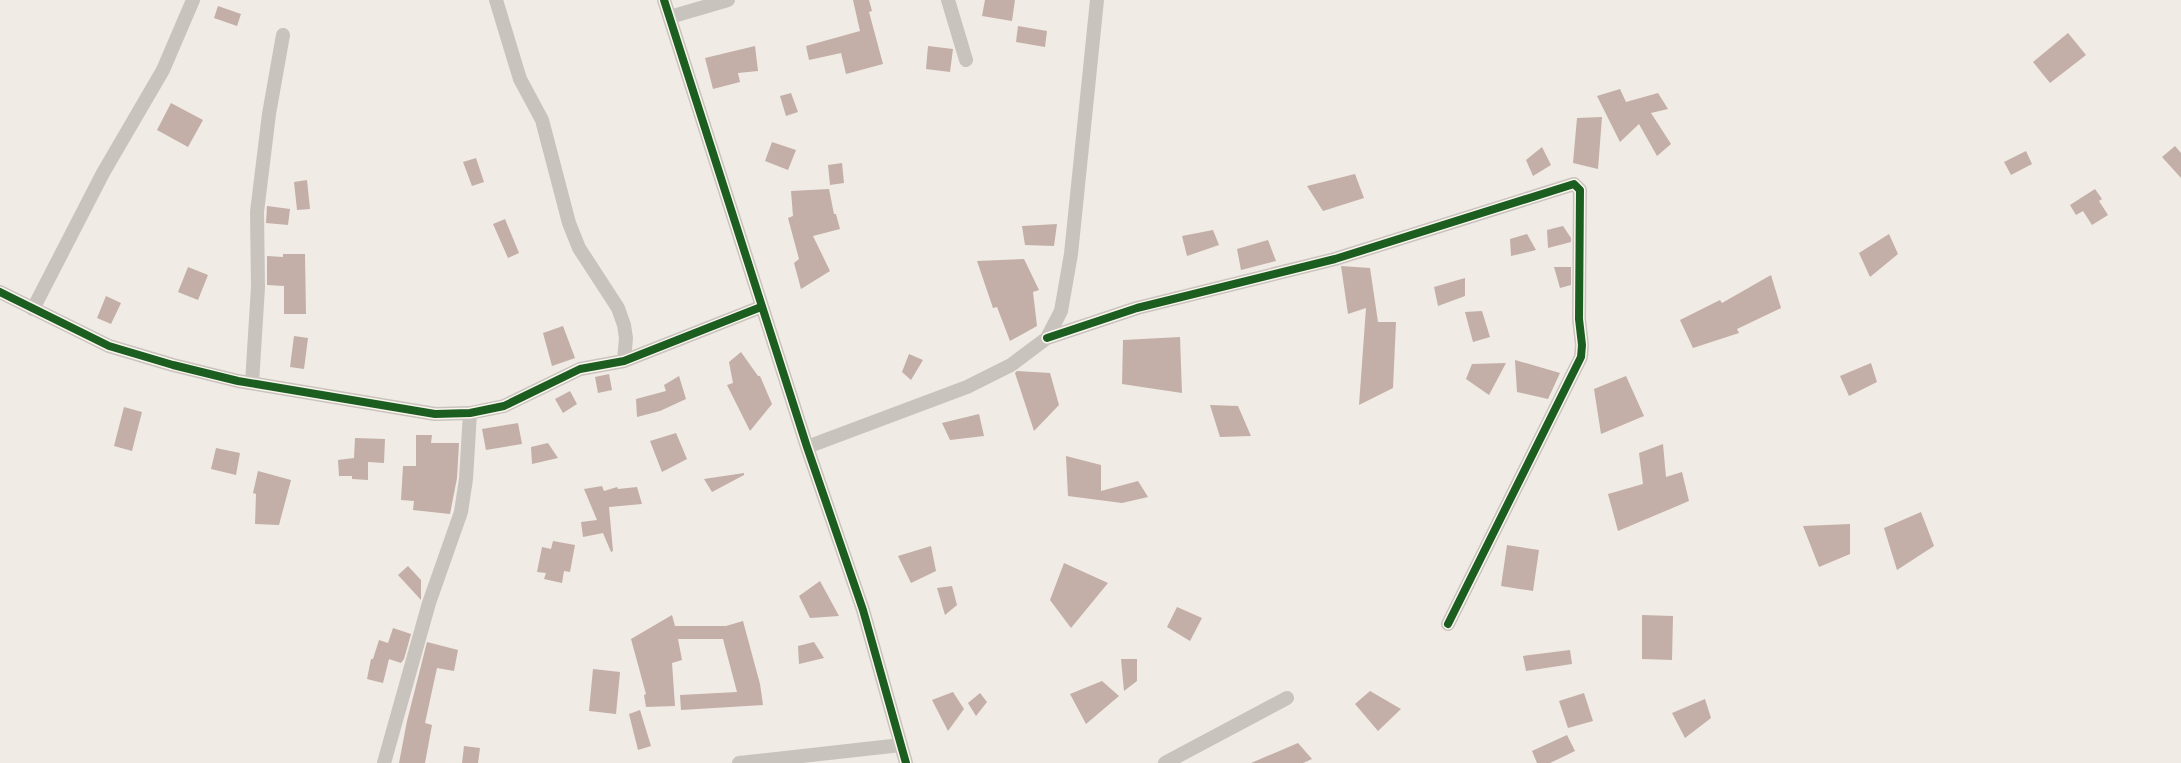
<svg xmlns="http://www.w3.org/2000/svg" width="2181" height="763" font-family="'PT Sans Narrow',sans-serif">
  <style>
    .building { fill: #c3afa7 }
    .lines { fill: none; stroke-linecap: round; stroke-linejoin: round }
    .minor { stroke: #c9c3be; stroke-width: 14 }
    .cycleway-casing { stroke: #fbf5ee; stroke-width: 11 }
    .cycleway { stroke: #1b5e20; stroke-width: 8 }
  </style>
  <rect width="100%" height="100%" fill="#f0ebe5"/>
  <!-- building -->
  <path class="building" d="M853 0H869L872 11 869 12 883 64 846 74 841 53 809 60 806 46 860 31Z
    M985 0H1015L1012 21 982 16Z
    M218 6 241 14 237 26 214 18Z
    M1018 26 1047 31 1045 47 1016 42Z
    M2068 33 2086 55 2050 83 2033 62Z
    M755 46 758 71 738 73 740 82 713 89 705 58Z
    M928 46 953 49 950 72 926 69Z
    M1620 89 1626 102 1658 93 1668 109 1651 113 1671 144 1657 156 1639 124 1620 142 1597 96Z
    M791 93 798 112 786 116 780 96Z
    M171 103 203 120 188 147 157 130Z
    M1602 117 1598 169 1573 163 1577 118Z
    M772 142 796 150 788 170 765 161Z
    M2175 146 2181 153V178L2162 157Z
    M1542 147 1551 165 1533 176 1526 160Z
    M2026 151 2032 164 2011 175 2004 162Z
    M476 158 484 182 472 186 463 162Z
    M842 163 844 183 830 185 828 165Z
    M1355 174 1364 198 1323 211 1307 186Z
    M307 180 310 209 297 210 294 182Z
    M829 189 834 214H836L840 229 813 236 830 271 801 289 794 263 799 259 788 218 793 216 791 191Z
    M2095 189 2102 199 2099 201 2108 215 2092 225 2083 211 2076 215 2070 205Z
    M267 206 290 209 288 225 266 223Z
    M505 219 519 253 508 258 493 224Z
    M1057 224 1054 246 1025 245 1022 226Z
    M1563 226 1571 238V242L1548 248 1547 230Z
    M1213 230 1219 245 1187 256 1182 236Z
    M1527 234 1536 250 1511 256 1510 239Z
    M1889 234 1898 254 1870 277 1859 253Z
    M1268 240 1276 261 1241 270 1237 249Z
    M283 254H305L306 314H284V286L267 285V256L283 257Z
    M1024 259 1039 290 1033 292 1037 326 1010 341 997 307 993 308 977 261Z
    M1341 266 1370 268 1378 322H1396L1393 388 1359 405 1366 308 1348 314Z
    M188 267 208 275 198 300 178 292Z
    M1554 267H1571V285L1560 288Z
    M1771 275 1781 308 1737 329 1739 333 1693 348 1680 320 1720 300 1722 303Z
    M1465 278V296L1438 306 1434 287Z
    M106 296 121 303 111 324 97 318Z
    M1482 311 1490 337 1473 342 1465 312Z
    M563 326 575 358 552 366 543 333Z
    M294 336 308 338 304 369 290 367Z
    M1180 337 1182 393 1122 384 1123 340Z
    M741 352 758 376H760L772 404 750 431 727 385 733 383 729 362Z
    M909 354 923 360 911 380 902 372Z
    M1515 360 1560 373 1548 399 1517 392Z
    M1506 363 1489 395 1466 379 1472 364Z
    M1871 363 1877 382 1849 396 1840 376Z
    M1017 371 1050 373 1059 405 1034 431 1015 373Z
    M609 374 612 390 598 393 595 377Z
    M679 376 686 399 660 411 637 417 636 399 666 391 664 385Z
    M1626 376 1644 416 1601 434 1594 389Z
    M570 391 577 404 563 413 555 399Z
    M1210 405 1238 406 1251 436 1220 437Z
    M124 407 142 412 132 451 114 446Z
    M979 414 984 436 950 440 942 423Z
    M518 423 522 444 486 450 482 429Z
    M676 433 687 459 662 472 650 441Z
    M416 435H432L431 443H459L457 478 450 514 413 510 414 501 401 500 403 466H416Z
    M355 438 385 439 384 463 368 462V480L352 479V476H339L338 460 354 458Z
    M548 443 558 458 532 464 531 447Z
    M1663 444 1666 477 1682 472 1689 501 1618 531 1608 494 1643 484 1639 453Z
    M216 448 240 453 236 475 211 469Z
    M1066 456 1101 465V491L1138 481 1148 497 1122 503 1068 496Z
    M258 471 291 480 279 525 255 524 256 494 253 493Z
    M744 473V475L712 492 704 479Z
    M602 486 604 491 617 487 618 489 637 487 642 504 609 507 613 551 611 552 603 533 583 537 581 522 597 520 584 489Z
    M1921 512 1934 546 1897 570 1884 528Z
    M1850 524V554L1819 567 1803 526Z
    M553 541 575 545 570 572 564 571 562 583 544 579 546 573 537 572 542 547 551 549Z
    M1507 545 1539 550 1533 591 1501 586Z
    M931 546 936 571 911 583 898 556Z
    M1064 563 1108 583 1071 628 1050 600Z
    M408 566 421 580V600L398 575Z
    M820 581 839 616 810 618 799 596Z
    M952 586 957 605 945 615 937 588Z
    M1177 607 1202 618 1190 641 1167 627Z
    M672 615 675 626H726L743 621 760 684 763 705 681 710 680 695 737 692 723 639H678L682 660 672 663 675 706 646 707 644 695 646 694 631 639Z
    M1642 615 1673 616 1672 660 1642 659Z
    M393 628 411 634 404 659 401 663 389 659 383 683 367 679 371 659H373L379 640 388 643Z
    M427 642 458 650 454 671 437 668 425 723 432 725 425 763H399L407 721Z
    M814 642 824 658 799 664 798 646Z
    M1570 650 1572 664 1526 671 1523 656Z
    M1121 659H1137V681L1124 691Z
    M593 669 620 672 616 714 589 711Z
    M1102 681 1119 696 1086 724 1070 694Z
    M1370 691 1401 709 1378 731 1355 704Z
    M953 692 964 709 948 731 932 700Z
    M980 693 987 702 976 716 968 703Z
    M1584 693 1593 721 1568 728 1559 701Z
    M1705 699 1711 718 1685 738 1672 713Z
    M640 710 651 746 638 750 629 714Z
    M1567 735 1575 751 1550 763H1537L1532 751Z
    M1298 743 1312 759 1303 763H1251Z
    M464 746 480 748 478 763H462Z"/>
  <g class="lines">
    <!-- minor -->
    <path class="minor" d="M496 0 520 79 542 120 569 223 579 248 618 308 624 325 626 338 624 361
      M664 0 807 447 863 610 906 763
      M948 0 966 60
      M670 17 728 0
      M0 292 109 346 173 365 238 381 435 414 470 413 504 406 580 369 624 361 761 307
      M33 309 103 173 163 70 193 0
      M1047 338 1137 308 1335 259 1574 184 1580 190 1579 319 1582 345 1581 357 1448 624
      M252 383 258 287 257 212 269 114 283 35
      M807 447 967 387 1011 365 1047 338 1061 311 1071 254 1097 0
      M384 763 429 603 461 512 466 479 470 413
      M739 763 901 745
      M1165 763 1287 698"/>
    <!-- cycleway casing -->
    <g class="cycleway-casing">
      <path id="cycleway" d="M664 0 807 447 863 610 906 763
        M0 292 109 346 173 365 238 381 435 414 470 413 504 406 580 369 624 361 761 307
        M1047 338 1137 308 1335 259 1574 184 1580 190 1579 319 1582 345 1581 357 1448 624"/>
    </g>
    <!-- cycleway -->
    <use href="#cycleway" class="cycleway"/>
  </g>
</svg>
